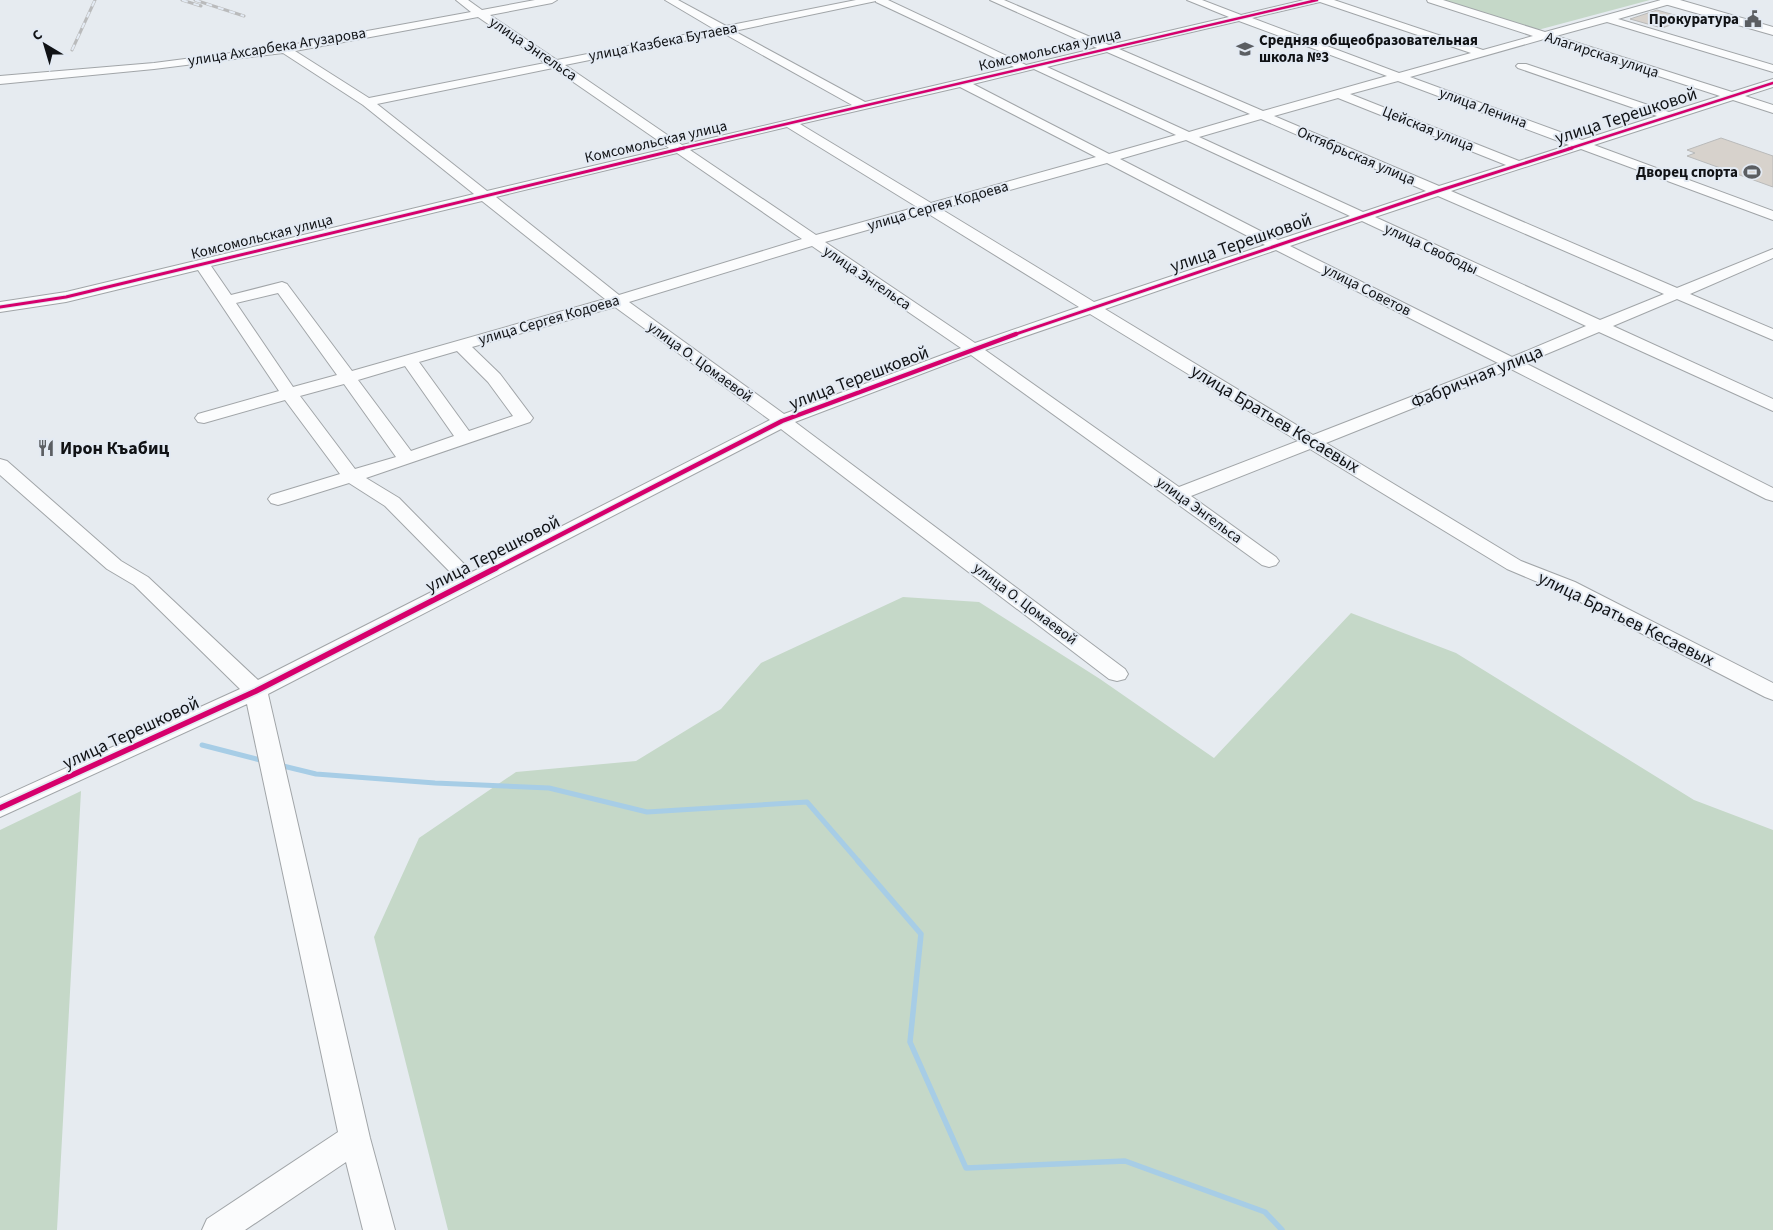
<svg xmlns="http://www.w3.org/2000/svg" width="1773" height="1230" font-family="'Source Sans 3',sans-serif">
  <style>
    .green { fill: #c5d8c8 }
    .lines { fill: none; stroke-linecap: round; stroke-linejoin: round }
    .stream-far1 { stroke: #a7cde6; stroke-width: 5 }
    .stream { stroke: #a7cde6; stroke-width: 5.5 }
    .building { fill: #d7d2cc; stroke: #b9baba }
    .minor-casing { stroke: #a1a5a8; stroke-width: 2 }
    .major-casing { stroke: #a1a5a8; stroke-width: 2 }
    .minor { fill: #fbfcfd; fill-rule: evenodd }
    .major { fill: #fbfcfd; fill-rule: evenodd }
    .rail-casing { stroke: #babbbc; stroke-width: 3 }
    .rail { stroke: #e3eaf3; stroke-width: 2; stroke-dasharray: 6; stroke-linecap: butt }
    .cycleway-far3-casing { stroke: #e3eaf3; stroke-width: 4.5 }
    .cycleway-far2-casing { stroke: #e3eaf3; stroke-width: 5 }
    .cycleway-far1-casing { stroke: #e3eaf3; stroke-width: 7 }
    .cycleway-casing { stroke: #e3eaf3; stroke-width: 9 }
    .cycleway-far3 { stroke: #d6006c; stroke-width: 2.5 }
    .cycleway-far2 { stroke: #d6006c; stroke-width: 3 }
    .cycleway-far1 { stroke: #d6006c; stroke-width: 4.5 }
    .cycleway { stroke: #d6006c; stroke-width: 5.5 }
    .labels { text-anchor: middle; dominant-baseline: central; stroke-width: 4; stroke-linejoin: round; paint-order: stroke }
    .far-poi-label { font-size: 15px; font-weight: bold; fill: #101215; stroke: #e3eaf3; text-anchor: end }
    .far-street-label { font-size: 15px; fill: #101215; stroke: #e3eaf3 }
    .street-label { font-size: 18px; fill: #101215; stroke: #e3eaf3 }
    .poi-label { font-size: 18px; font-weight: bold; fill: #101215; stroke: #e3eaf3; text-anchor: start }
  </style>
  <rect width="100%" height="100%" fill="#e6ebf0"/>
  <!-- green -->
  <path class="green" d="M1437 0H1650L1534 31Z
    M903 597 979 602 1100 679 1214 758 1351 613 1456 653 1694 800 1773 830V1230H448L374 937 419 838 516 772 636 761 721 709 761 663Z
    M81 791 57 1230H0V830Z"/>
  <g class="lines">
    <!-- stream-far1 -->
    <path class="stream-far1" d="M202 745 264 761
      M279 765 316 774 435 783 549 788 647 812 807 802 859 862"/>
    <!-- stream -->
    <path class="stream" d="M858 861 921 934 910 1042 966 1168 1125 1161 1265 1212 1282 1230"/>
  </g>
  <!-- building -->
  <path class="building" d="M1657 10 1688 19 1662 28 1630 19Z
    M1721 138 1773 156V187L1687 156 1695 153 1687 150Z"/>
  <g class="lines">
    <!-- minor casing -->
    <g class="minor-casing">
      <path id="minor" d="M456 0H468L482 10 535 0H557L552 3 490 15 557 60 714 29 665 0H678L726 26 856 0H888L1026 65 1097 48 990 0H1004L1109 45 1229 17 1187 0H1202L1241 15 1304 0H1334L1483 50 1533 36 1428 2 1427 0H1443L1545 32 1661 0H1678L1677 2 1618 19 1773 65V72L1607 22 1556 36 1732 92 1773 79V87L1745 96 1773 105V113L1733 100 1594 145 1773 211V220L1581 149 1451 191 1677 288 1773 249V258L1690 294 1773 329V340L1677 299 1613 326 1773 399V411L1599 332 1525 363 1773 488V501L1766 499 1511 369 1326 443 1521 561 1575 582 1773 683V700L1765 697 1561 592 1507 569 1310 449 1191 496 1276 557 1279 561 1276 565 1269 567 1262 565 971 355 795 422 1125 669 1128 674 1125 679 1117 681 1109 679 781 429 268 694 370 1138 395 1230H363L346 1162 245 1230H202L207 1219 338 1132 247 704 0 817V798L240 689 134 585 107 569 0 475V459L7 461 121 561 148 577 258 680 457 579 385 506 349 483 285 503 278 505 271 503 268 499 271 495 340 474 285 400 204 423 198 422 195 418 198 414 279 391 198 270 66 302 0 312V302L66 292 474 194 363 105 283 53 154 69 0 84V76L154 63 285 46 471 12ZM876 1V2L1014 67 865 102 734 31ZM1320 2 1471 53 1399 73 1252 18ZM478 17 545 63 369 98 295 51ZM1239 21 1387 76 1263 111 1119 49ZM723 33 852 105 682 145 565 65ZM1544 39 1720 96 1669 112 1526 64H1518L1516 66 1518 68 1657 116 1582 140 1410 77ZM1107 52 1250 114 1189 132 1047 67ZM553 68 669 148 487 191 377 104ZM1034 69 1176 135 1109 154 973 84ZM1398 81 1569 145 1519 161 1350 94ZM960 87 1096 157 931 203 800 124ZM1338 98 1506 165 1439 186 1274 116ZM1261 119 1426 191 1363 212 1199 137ZM787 127 917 207 816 235 690 150ZM1186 140 1350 216 1278 240 1120 159ZM677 153 802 239 619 295 496 197ZM1107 163 1265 245 1094 302 941 209ZM1438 196 1664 294 1600 320 1375 217ZM482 201 605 299 352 371 287 284 282 282 231 295 211 266ZM927 213 1079 307 975 343 825 242ZM1362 221 1586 326 1512 357 1290 246ZM812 246 961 348 784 414 629 302ZM1276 250 1498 363 1313 435 1105 309ZM278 293 337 375 293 387 236 303ZM615 307 770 420 472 572 399 498 366 478 530 422 533 418 500 374 472 347ZM1090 314 1298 441 1179 487 985 350ZM457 351 488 382 513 416 469 431 419 362ZM405 366 454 436 411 451 358 380ZM344 384 396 457 355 469 300 396Z"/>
    </g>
    <!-- major casing -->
    <g class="major-casing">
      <path id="major" d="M1660 0H1680L1773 27V35L1661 3Z"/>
    </g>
    <!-- minor -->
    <use href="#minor" class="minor"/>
    <!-- major -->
    <use href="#major" class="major"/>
    <!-- rail casing -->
    <g class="rail-casing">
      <path id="rail" d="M182 0 201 6
        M195 0 244 16
        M72 50 95 0"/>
    </g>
    <!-- rail -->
    <use href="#rail" class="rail"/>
    <!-- cycleway-far3 casing -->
    <g class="cycleway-far3-casing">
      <path id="cycleway-far3" d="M679 149 1317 0
        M1568 149 1773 83"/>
    </g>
    <!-- cycleway-far2 casing -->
    <g class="cycleway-far2-casing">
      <path id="cycleway-far2" d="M0 307 66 297 684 148
        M1013 335 1438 191 1572 148"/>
    </g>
    <!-- cycleway-far1 casing -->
    <g class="cycleway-far1-casing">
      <path id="cycleway-far1" d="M494 569 782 421 1016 334"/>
    </g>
    <!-- cycleway casing -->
    <g class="cycleway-casing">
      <path id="cycleway" d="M0 808 256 691 496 568"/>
    </g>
    <!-- cycleway-far3 -->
    <use href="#cycleway-far3" class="cycleway-far3"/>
    <!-- cycleway-far2 -->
    <use href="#cycleway-far2" class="cycleway-far2"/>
    <!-- cycleway-far1 -->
    <use href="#cycleway-far1" class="cycleway-far1"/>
    <!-- cycleway -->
    <use href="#cycleway" class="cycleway"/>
  </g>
  <!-- icons -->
  <defs>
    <g id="civic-bare" transform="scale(1.35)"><path d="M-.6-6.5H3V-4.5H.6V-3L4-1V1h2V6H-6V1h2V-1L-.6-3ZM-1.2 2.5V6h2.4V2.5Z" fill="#5b5e62" stroke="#e3eaf3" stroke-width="2.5" paint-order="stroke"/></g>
    <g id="school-bare" transform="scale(1.35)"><path d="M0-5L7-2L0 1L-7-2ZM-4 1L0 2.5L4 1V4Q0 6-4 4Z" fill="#5b5e62" stroke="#e3eaf3" stroke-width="2.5" paint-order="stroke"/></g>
    <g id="stadium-bare" transform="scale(1.35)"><path d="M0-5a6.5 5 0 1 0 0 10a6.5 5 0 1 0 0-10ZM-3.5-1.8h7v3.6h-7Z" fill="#5b5e62" stroke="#e3eaf3" stroke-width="2.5" paint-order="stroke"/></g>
    <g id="restaurant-bare" transform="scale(1.35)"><path d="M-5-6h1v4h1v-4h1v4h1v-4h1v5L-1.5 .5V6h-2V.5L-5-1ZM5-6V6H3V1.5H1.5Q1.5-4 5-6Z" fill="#5b5e62" stroke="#e3eaf3" stroke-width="2.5" paint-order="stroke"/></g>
  </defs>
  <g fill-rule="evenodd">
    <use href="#civic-bare" x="1753" y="19"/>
    <use href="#school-bare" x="1245" y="49"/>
    <use href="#stadium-bare" x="1752" y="172"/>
    <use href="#restaurant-bare" x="46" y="448"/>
  </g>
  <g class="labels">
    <!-- far-poi labels -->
    <g class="far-poi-label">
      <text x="1739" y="19">Прокуратура</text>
      <text x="1259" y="40" text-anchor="start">Средняя общеобразовательная<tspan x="1259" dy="17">школа №3</tspan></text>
      <text x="1738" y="172">Дворец спорта</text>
    </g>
    <!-- far-street labels -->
    <g class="far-street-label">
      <text transform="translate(663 42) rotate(-11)">улица Казбека Бутаева</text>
      <text transform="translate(277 47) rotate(-9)">улица Ахсарбека Агузарова</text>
      <text transform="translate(533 49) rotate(34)">улица Энгельса</text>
      <text transform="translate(1050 50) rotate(-13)">Комсомольская улица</text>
      <text transform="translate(1602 55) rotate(18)">Алагирская улица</text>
      <text transform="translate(1483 108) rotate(20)">улица Ленина</text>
      <text transform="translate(1428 129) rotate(22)">Цейская улица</text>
      <text transform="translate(656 142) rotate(-13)">Комсомольская улица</text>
      <text transform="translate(1356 156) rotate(23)">Октябрьская улица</text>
      <text transform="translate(938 206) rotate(-16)">улица Сергея Кодоева</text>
      <text transform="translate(262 237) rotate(-14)">Комсомольская улица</text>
      <text transform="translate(1431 249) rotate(25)">улица Свободы</text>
      <text transform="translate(867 278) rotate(34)">улица Энгельса</text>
      <text transform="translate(1367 290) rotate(27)">улица Советов</text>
      <text transform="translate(549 320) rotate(-16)">улица Сергея Кодоева</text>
      <text transform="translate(700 362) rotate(36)">улица О. Цомаевой</text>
      <text transform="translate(1199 510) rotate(36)">улица Энгельса</text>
      <text transform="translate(1025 604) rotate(37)">улица О. Цомаевой</text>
    </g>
    <!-- street labels -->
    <g class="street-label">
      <text transform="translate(1626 116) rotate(-18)">улица Терешковой</text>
      <text transform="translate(1241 243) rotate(-19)">улица Терешковой</text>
      <text transform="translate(1477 377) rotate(-22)">Фабричная улица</text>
      <text transform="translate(859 378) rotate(-21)">улица Терешковой</text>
      <text transform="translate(1275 419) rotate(31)">улица Братьев Кесаевых</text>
      <text transform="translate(493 554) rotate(-27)">улица Терешковой</text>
      <text transform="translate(1626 619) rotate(26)">улица Братьев Кесаевых</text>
      <text transform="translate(131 733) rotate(-25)">улица Терешковой</text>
    </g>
    <!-- poi labels -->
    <g class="poi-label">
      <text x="60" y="448">Ирон Къабиц</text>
    </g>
  </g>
  <!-- north arrow -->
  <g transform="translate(45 45) rotate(322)" stroke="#e3eaf3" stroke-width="4" paint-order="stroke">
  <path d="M0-4L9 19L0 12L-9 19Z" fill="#101215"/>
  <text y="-8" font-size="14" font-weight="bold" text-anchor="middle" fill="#101215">С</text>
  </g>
</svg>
